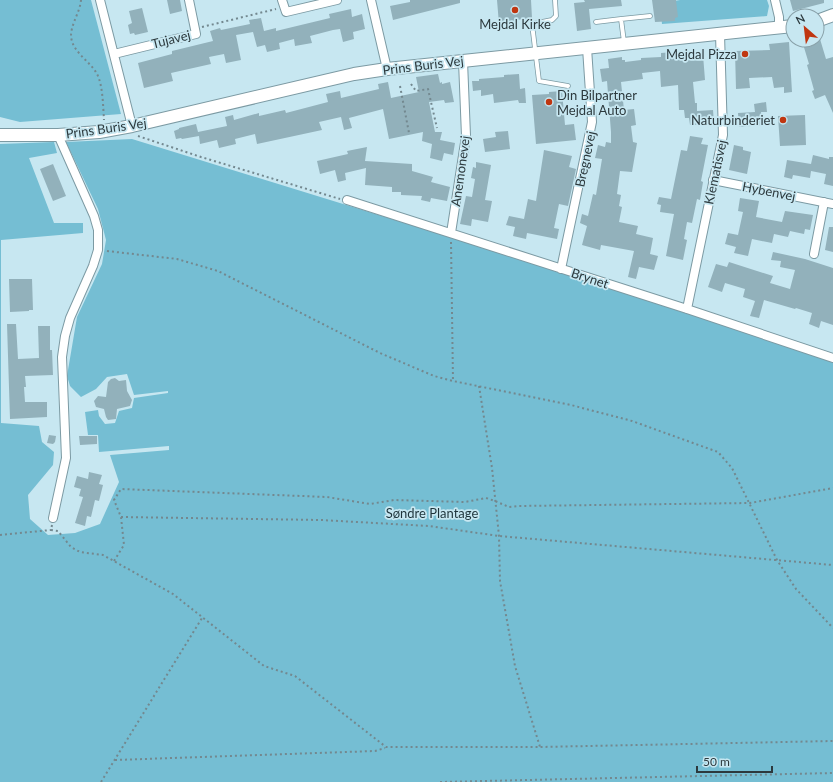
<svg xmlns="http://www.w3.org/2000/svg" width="833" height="782" font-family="Lato,sans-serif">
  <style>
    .green { fill: #75bed3 }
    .building { fill: #92b1bb }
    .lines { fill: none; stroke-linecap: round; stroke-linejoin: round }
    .lane-casing { stroke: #7c9aa3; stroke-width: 5.5 }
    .street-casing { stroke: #7c9aa3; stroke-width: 10 }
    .secondary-casing { stroke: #7c9aa3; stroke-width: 14 }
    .path { stroke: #73888f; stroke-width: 2; stroke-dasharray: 2 3; stroke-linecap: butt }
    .lane { stroke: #fff; stroke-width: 4 }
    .street { stroke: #fff; stroke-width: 8 }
    .secondary { stroke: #fff; stroke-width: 12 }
    .poi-dot { fill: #c03610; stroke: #c7e7f1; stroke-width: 1.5 }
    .labels { text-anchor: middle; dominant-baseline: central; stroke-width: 3.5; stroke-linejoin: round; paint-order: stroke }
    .poi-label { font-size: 13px; fill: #2c393d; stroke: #c7e7f1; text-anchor: end }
    .street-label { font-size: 13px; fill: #2c393d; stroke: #c7e7f1 }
    .park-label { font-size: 13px; fill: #1e343b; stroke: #c7e7f1 }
  </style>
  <rect width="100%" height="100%" fill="#c7e7f1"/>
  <!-- green -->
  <path class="green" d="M0 0H91L121 114 20 122 0 117Z
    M680 0H767L769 6 767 16 662 24 661 13 658 4Z
    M132 139 833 355V782H0V144L54 142 57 153 29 158 54 223H83V233L1 240V423L39 426 42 442 54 452 53 465 28 495 30 519 48 535 75 533 100 524 119 482 110 455 169 450V446L99 452 98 435H88L85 412 98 410 99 416 105 424 115 423 119 411 132 408 134 398 168 393V391L134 395 127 374 107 377 96 389 81 397 70 386 67 376 77 317 102 264 106 240 98 209 66 142Z"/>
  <!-- building -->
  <path class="building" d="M167 0H180L182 11 170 14Z
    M410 0H460V3L393 20 390 6 410 2Z
    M497 0H531L532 18 516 20 517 22 499 24Z
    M584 0H621L622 6 589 9 591 29 577 31 574 3 585 2Z
    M652 0H676L678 17 675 18V21L655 22Z
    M790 0H824V3L793 11Z
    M142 8 148 32 135 35 134 33 130 34 128 25 132 23 129 11Z
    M351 9 352 17 362 14 365 29 353 32 354 39 343 42 340 29 333 30 310 36 312 43 295 46 294 39 279 43 280 49 267 52 265 45 257 47 253 32 236 35 241 60 226 63 224 54 209 57 211 64 171 73 173 81 144 88 138 63 172 54V51L213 41 210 31 220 28 221 30 250 24 249 20 261 18 264 31 276 28V31L330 18 329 14Z
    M820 39 826 59 833 57V113L825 95 815 99 812 91 814 90 807 65 809 64 803 44Z
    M789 42 792 92 784 93V87L774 88 772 77 749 78 750 88 736 89 735 51 770 50 769 44Z
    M674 52 675 58 703 55 705 80 693 82 695 103H697V111L713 110 714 124 690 125 689 118H685L684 110H679L678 85 661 87 660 71 642 73 643 79 621 82 624 110 634 109 636 125 631 126 633 142 637 143 632 172 620 171 617 194 621 195 619 206 622 207 619 222 638 226 636 234 653 238 650 254 658 256 654 270 639 267 636 279 628 277 634 251 601 245 600 250 582 245 587 226 580 223 582 214 588 216 593 194 596 195 602 159 595 158 598 145 605 147 606 142 611 143V132L607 81 602 82 600 69 609 68 608 59 622 57V60H625V62L641 60V58L661 57V53Z
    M438 74 440 83 442 82V84L450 82 454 102 445 103 444 100 429 102 435 132H442L440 140 455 143 453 155 444 153 442 161 430 158 432 144 422 141 423 132 389 139 383 109 349 118 352 128 344 130 341 117 319 122 322 130 257 144 255 134 235 139 236 144 219 148 217 140 200 144 199 136 182 139 181 138 176 139 174 131 179 129V128L196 124 198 132 227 126 225 117 233 115 234 120 259 113V116L285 110 286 113 328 102 326 94 340 91 341 98 379 89 378 84 388 82 391 98 419 92 416 77Z
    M519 74 520 89 525 88 526 103H519L518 100 494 103 493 94 481 96V90L473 91 472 81H479V79L504 77V75Z
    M562 91 565 125 574 124 576 140 536 144 532 95 549 94V92Z
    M766 102 767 112H761L763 125 739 127 738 113 755 112 754 104Z
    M805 115 806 145 780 146 778 116Z
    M508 131 510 149 485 152 483 139 496 137 495 132Z
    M690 136 703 138 701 144 708 145 701 181 703 182 700 200 697 199 692 223 687 222 684 239 687 240 683 260 666 256 674 214 660 212 661 205 657 204 659 197 671 199 681 150 687 151Z
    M734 145 743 147V150L751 152 747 174 729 170Z
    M367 147 365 161 412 164V171L433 177 431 182 450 187 447 201 431 198 430 202 421 200 422 196 401 195V192H392V187L365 185 366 168 345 173 346 180 338 182 335 170 320 174 317 161 348 154 347 151Z
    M544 150 572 156 569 167 576 169 568 206 559 204 554 228 559 229 557 239 527 233 526 239 513 236 515 227 506 225 509 216 524 219 528 199 536 201Z
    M813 155 829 159V157H833V186L824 184 826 174 811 171 810 178 793 175 792 179 784 177 787 160 811 164Z
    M476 162 491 165 485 200 492 201 488 222 472 219 471 226 460 224 466 196 472 197 475 179 471 178 473 167 476 168Z
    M53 164 66 196 53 201 40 169Z
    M740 198 759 201 756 217 782 222 785 211 813 215 810 230 805 229 804 234 790 231 788 237 774 234 772 243 752 239 748 256 734 253 736 247 725 244 728 233 738 235 743 212 738 211Z
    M829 227H833V252L825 250Z
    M773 252 805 259 833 268V325L821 321 819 328 809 324 812 313 796 308 795 309 764 300 759 318 750 316 755 301 743 297 745 289 725 283 722 292 708 287 716 264 727 267 729 262 773 276 770 283 790 289 795 270 780 267 781 261 771 260Z
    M9 279H32L33 310H29V311L10 312Z
    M7 324H16L18 359 39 358 38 326H50V350H52L53 375 25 376 26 387H24L25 402H47V417L10 419Z
    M115 378 119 381 126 380 127 391 132 400 130 406 117 409 116 419 108 420 106 417 104 409 96 407 94 401 98 396 106 397 108 382 111 379Z
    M49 435 56 436 55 442 53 444 47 443Z
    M79 436H97V444L80 445Z
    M89 472 102 475 99 484 103 485 99 501 95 500 91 517 87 516 85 526 75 523 83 497 79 496 81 489 74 487 77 476 88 479Z"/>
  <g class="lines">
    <!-- lane casing -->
    <g class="lane-casing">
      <path id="lane" d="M555 0 556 16 552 20 532 24 539 81 568 86
        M621 19 650 16
        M596 22 621 19 624 42"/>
    </g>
    <!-- street casing -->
    <g class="street-casing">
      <path id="street" d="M100 0 132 126
        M282 0 286 12 337 0
        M371 0 387 69
        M775 0 779 17V28
        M114 54 196 34 189 0
        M713 180 833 204
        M347 200 687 309 833 358
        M451 233 466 136 463 61
        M814 254 824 202
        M561 269 592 122 587 48
        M687 309 723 135 720 34
        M53 518 66 458 62 357 65 336 70 318 93 266 98 250V230L94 216 58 135"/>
    </g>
    <!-- secondary casing -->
    <g class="secondary-casing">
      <path id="secondary" d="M817 21 833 15
        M0 135H58L99 132 132 126 354 74 387 69 793 26"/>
    </g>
    <!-- path -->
    <path class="path" d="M81 0C80 12 71 24 71 36 72 52 90 61 97 74 103 85 103 107 104 120
      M202 27 276 9
      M411 84 416 91 428 89 437 128
      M400 86 409 133
      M138 136 201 157 340 199
      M451 242 453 381
      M107 251 177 259 218 271 380 353 434 376 453 381 571 405 632 421 718 452 732 468 777 560 796 589 833 628
      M479 386 492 468 499 536 500 581 515 666 540 747
      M121 517 321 520 429 526 499 536 833 565
      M52 525 51 530 58 531 71 547 80 552 103 555 173 594 264 666 295 676 386 747H540L833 741
      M0 535 51 530
      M114 561 124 545 121 517 114 500 121 489 327 497 370 504 394 500 465 502 486 498 495 501 509 507 519 506 750 503 833 488
      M115 760 375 751 385 748
      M101 782 202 618
      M440 782 833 773"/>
    <!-- lane -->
    <use href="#lane" class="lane"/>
    <!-- street -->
    <use href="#street" class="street"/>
    <!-- secondary -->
    <use href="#secondary" class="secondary"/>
  </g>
  <!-- markers -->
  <g class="poi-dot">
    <circle cx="515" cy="10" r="4"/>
    <circle cx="745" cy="54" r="4"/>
    <circle cx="549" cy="102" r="4"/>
    <circle cx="783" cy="120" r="4"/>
  </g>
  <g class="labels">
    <!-- poi labels -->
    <g class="poi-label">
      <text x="515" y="24" text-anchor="middle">Mejdal Kirke</text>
      <text x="737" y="54">Mejdal Pizza</text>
      <text x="557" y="95" text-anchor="start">Din Bilpartner<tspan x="557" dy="15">Mejdal Auto</tspan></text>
      <text x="775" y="120">Naturbinderiet</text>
    </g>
    <!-- street labels -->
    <g class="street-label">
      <text transform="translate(171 39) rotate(-14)">Tujavej</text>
      <text transform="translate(423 65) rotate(-7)">Prins Buris Vej</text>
      <text transform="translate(106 128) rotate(-8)">Prins Buris Vej</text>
      <text transform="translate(585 159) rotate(-78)">Bregnevej</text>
      <text transform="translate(460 171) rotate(-82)">Anemonevej</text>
      <text transform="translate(715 172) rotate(-78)">Klematisvej</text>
      <text transform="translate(769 191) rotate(11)">Hybenvej</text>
      <text transform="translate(590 278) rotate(18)">Brynet</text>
    </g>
    <!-- park labels -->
    <g class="park-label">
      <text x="432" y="513">Søndre Plantage</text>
    </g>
  </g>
  <!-- north arrow -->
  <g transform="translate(805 28) rotate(332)"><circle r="19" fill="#c7e7f1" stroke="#89a1a9"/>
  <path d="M0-3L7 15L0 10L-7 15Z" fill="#c03610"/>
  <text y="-6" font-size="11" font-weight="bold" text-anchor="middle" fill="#2c393d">N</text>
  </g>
  <!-- scale -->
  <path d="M697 766v6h75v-6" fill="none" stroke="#2c393d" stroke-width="2"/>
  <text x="703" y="766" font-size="12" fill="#2c393d" stroke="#c7e7f1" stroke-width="3" paint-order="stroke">50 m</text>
</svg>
